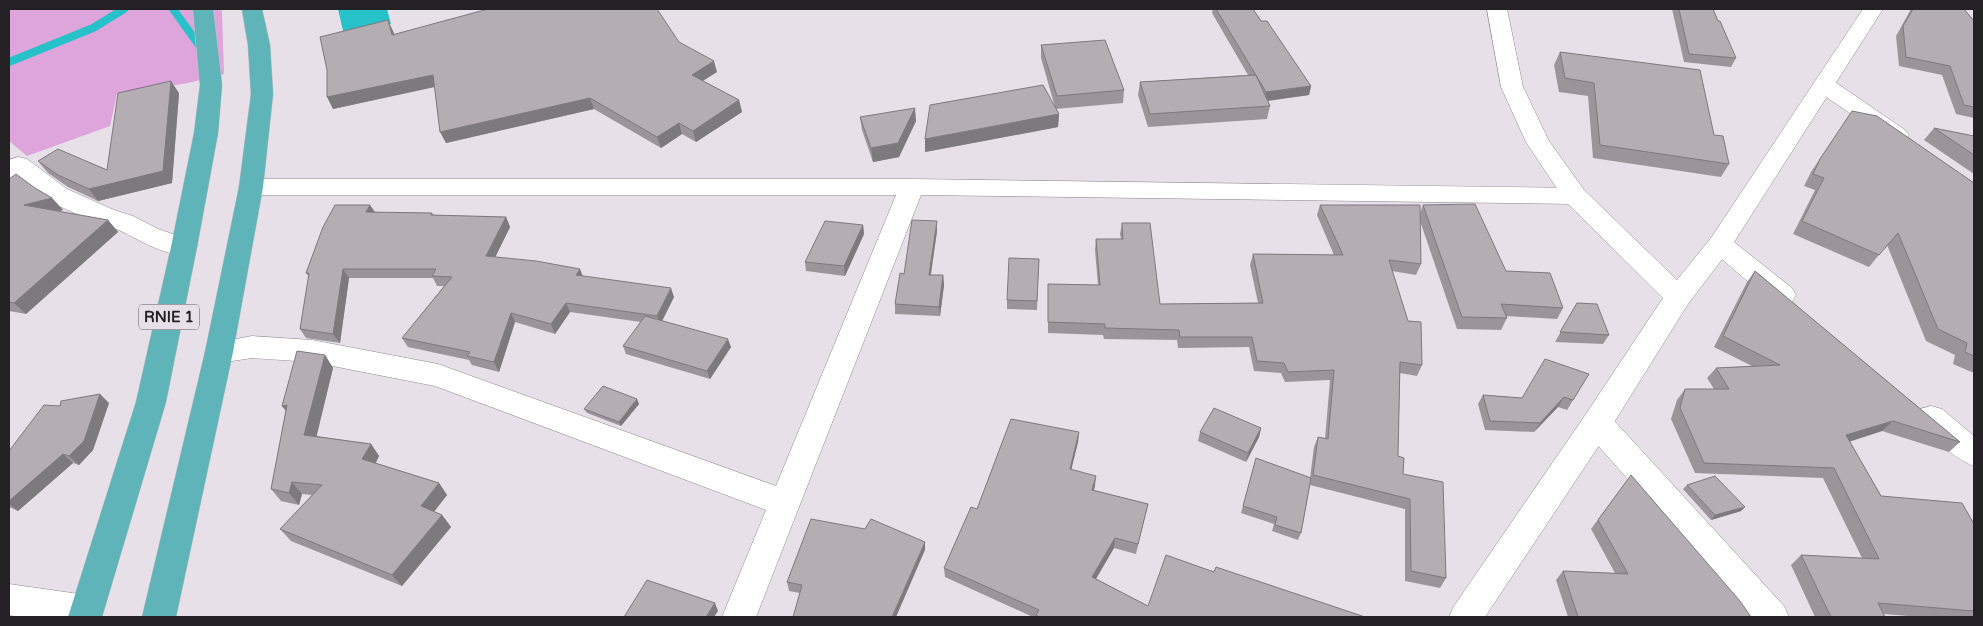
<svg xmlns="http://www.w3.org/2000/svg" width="1983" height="626" font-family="'Varela Round',sans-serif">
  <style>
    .green { fill: #dda5dc }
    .water { fill: #27c2c9 }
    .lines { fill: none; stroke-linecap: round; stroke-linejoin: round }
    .stream { stroke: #27c2c9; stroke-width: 8 }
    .minor-casing { stroke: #90898f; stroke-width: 1 }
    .tertiary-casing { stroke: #90898f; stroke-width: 1 }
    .trunk-casing { stroke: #c2c1c2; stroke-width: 1 }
    .minor { fill: #fff; fill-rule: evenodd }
    .tertiary { fill: #fff; fill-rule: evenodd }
    .trunk { fill: #5eb4b8; fill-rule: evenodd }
    .wall { fill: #9b959b }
    .shaded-wall { fill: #7e797e }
    .building { fill: #b4adb4; stroke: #7e797e }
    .labels { text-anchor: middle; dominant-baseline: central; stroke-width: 4.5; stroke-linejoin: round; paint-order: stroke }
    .shield { fill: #e8e0e8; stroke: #5f5a5f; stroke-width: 1 }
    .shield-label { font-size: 15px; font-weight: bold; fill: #242124 }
  </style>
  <rect width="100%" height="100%" fill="#e8e0e8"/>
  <!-- green -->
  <path class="green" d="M9 9H221L222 12 224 74 188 83 117 94 110 126 27 156 9 141Z"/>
  <!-- water -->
  <path class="water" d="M338 9H387L391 24 344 35Z"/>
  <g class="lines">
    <!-- stream -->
    <path class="stream" d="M173 9 201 48
      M9 62 93 28 124 9"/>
    <!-- minor casing -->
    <g class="minor-casing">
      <path id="minor" d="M1824 78 1832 80 1905 130 1909 135 1905 140 1897 142 1889 140 1816 90 1813 85 1816 80Z
        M18 157 27 159 67 189 114 210 133 216 158 229 193 241 197 247 193 253C169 261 136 237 114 228 93 219 70 213 50 201 39 195 29 185 19 178L9 181V160Z
        M251 179H912L1575 188 1584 190 1587 196 1584 202 1575 204 921 195 756 617H722L766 510 435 386 312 362 252 358 219 363 209 360 205 352 209 344 252 336 312 340 438 364 776 486 896 195H251L242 193 239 187 242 181Z
        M1720 235 1729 238 1792 288 1796 295 1792 302 1782 305 1772 302 1711 250 1707 244 1711 238Z
        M1931 406 1942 409 1974 436V466C1957 460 1924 434 1916 418L1920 409Z
        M1597 411 1608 414 1784 606 1789 617H1750L1586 432 1582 423 1586 414Z
        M9 584 86 595 98 600 103 611 100 617H19L9 615Z"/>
    </g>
    <!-- tertiary casing -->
    <g class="tertiary-casing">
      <path id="tertiary" d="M1487 9H1507L1523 87 1549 141 1584 190 1677 280 1711 238 1863 9H1883L1729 250 1688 304 1608 432 1485 617H1449L1454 606 1586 414 1663 298 1566 202 1526 142 1501 87Z"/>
    </g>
    <!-- trunk casing -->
    <g class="trunk-casing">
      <path id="trunk" d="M193 9H213L222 85 218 133 197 247 166 402 102 617H68L136 402 171 247 194 133 200 85Z
        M242 9H262L270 45 273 94 263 187 233 352 176 617H142L205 352 239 187 251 94 248 45Z"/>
    </g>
    <!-- minor -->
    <use href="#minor" class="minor"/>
    <!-- tertiary -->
    <use href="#tertiary" class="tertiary"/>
    <!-- trunk -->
    <use href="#trunk" class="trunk"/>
  </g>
  <!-- wall -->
  <path class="wall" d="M1213 9H1253L1261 21 1311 86 1309 95 1268 101 1270 106 1267 119 1148 127 1138 95 1140 82 1248 75 1212 13Z
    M1672 9H1713L1718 21 1736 58 1731 67 1684 62Z
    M1911 9H1964L1974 21V118L1956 114 1942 75 1899 66 1896 36Z
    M393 31 394 34 679 42 717 72 703 81 739 100 742 112 696 142 682 134 661 148 594 109 446 143 435 87 333 109 327 70Z
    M1041 45 1124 90 1123 103 1056 109 1059 114 1058 127 925 152 1055 107 1041 58Z
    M1560 52 1714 135 1729 164 1721 177 1593 158 1588 96 1559 92 1554 65Z
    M179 93 172 183 98 201 68 187 48 173 38 161 107 170Z
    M1852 111 1974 183V373L1953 364 1955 355 1926 341 1887 245 1869 267 1793 234 1815 190 1804 186 1811 172Z
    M860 117 916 121 899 157 873 162 862 130Z
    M1934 128 1974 136V174L1924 140Z
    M9 179 35 188 52 198 63 210 57 211 108 220 118 232 26 314 9 311Z
    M370 205 375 212 432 213 434 215 506 217 510 227 495 257 582 276 674 297 662 321 731 347 710 379 626 354 623 346 641 322 570 312 555 334 515 322 499 372 472 365 469 360 408 347 402 338 444 286H437L433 278H349L340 343 306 338 300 329 309 277 306 273Z
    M1320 205 1420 213 1423 205 1506 271 1563 308 1557 319 1506 316 1507 318 1501 330 1457 329 1420 221 1421 264 1416 275 1392 271 1422 365 1417 376 1400 373 1398 456 1403 474 1446 578 1440 588 1405 581V509L1310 485 1301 533 1298 540 1272 531 1274 524 1241 513 1254 465 1310 478 1314 447 1318 437 1325 439 1330 380 1285 382 1281 373 1254 371 1249 347 1178 348 1177 340 1104 339 1103 335 1048 333V284L1098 285 1095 250 1096 239H1121L1120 234 1122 223 1160 304 1258 303 1250 265 1253 254 1334 255 1317 215Z
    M863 225 864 234 845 276 806 271 805 262Z
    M937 231 931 275H943L944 285 940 316 895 314V304L904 274Z
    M1039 259 1037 310 1007 309V300Z
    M1755 271 1960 442 1949 452 1882 431 1849 442 1881 496 1974 524V617H1921L1884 614 1885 617H1815L1791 565 1801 555 1862 558 1823 478 1695 473 1671 419 1677 400 1685 389H1714L1707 378 1716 368 1752 366 1714 347 1747 282Z
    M1577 303 1609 335 1603 344 1555 342Z
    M325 355 333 368 316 436 371 444 379 456 376 463 439 483 447 495 434 512 442 515 451 527 402 586 291 541 280 529 312 495 302 494 299 505 281 501 271 489 286 411 282 406Z
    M1589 374 1567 410 1558 407 1534 432 1485 430 1478 404 1483 395 1522 398Z
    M109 403 93 450 79 465 73 463 18 511 9 507V451L60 406Z
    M639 404 621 426 587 413 584 409Z
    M1261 428 1259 437 1246 462 1198 441 1200 432Z
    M1079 432 1078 442 1071 470 1095 486 1093 490 1148 504 1136 554 1114 548 1096 579 1148 606 1214 572 1365 617H1033L945 577 944 568 977 509Z
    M1631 475 1751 617H1568L1556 580 1563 571 1615 573 1591 529Z
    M1687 485 1741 511 1711 520 1683 489Z
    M925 550 800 593 789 591 787 582Z"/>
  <!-- shaded-wall -->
  <path class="shaded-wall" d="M388 20 393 31 398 46 392 35Z
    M714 61 717 72 694 86 692 75Z
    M433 75 438 86 333 109 327 97Z
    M171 81 179 93 172 183 98 201 89 189 163 171Z
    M1311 86 1309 95 1264 101 1266 92Z
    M590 98 594 109 446 143 440 132Z
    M739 100 742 112 696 142 693 131Z
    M915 108 916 121 899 157 873 162 871 148Z
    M1059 114 1058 127 925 152V139Z
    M679 123 682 134 661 148 657 137Z
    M52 198 63 210 34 217 24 205Z
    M370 205 376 214 366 212Z
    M506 217 510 227 491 266 486 256Z
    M108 220 118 232 26 314 14 303Z
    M937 221V231L929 284V275Z
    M863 225 864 234 845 276 844 266Z
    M343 269 349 278 340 343 333 334Z
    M580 269 584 279 576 275Z
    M943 275 944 285 940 316 939 307Z
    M671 288 674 297 660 325 657 316Z
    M566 303 570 312 555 334 551 324Z
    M511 313 515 322 499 372 494 362Z
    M728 339 731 347 710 379 707 371Z
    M325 355 333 368 314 447 304 435Z
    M100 394 109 403 93 450 79 465 69 456Z
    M1564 397 1558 407 1534 432 1540 423Z
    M637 399 639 404 621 426 619 422Z
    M287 405 292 418 282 406Z
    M1893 421 1882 431 1835 446 1846 435Z
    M1261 428 1259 437 1246 462 1248 453Z
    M1079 432 1078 442 1069 479 1070 469Z
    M371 444 379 456 371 471 362 459Z
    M63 454 73 463 18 511 9 504V501Z
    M1096 476 1095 486 1091 500 1092 490Z
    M292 482 302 494 299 505 289 493Z
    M439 483 447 495 429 518 421 506Z
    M1745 507 1741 511 1711 520 1715 515Z
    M442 515 451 527 402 586 392 575Z
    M1115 538 1114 548 1091 587 1092 577Z
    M925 542V550L896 617H892Z
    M715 603 718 611 714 617H706Z"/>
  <!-- building -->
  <path class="building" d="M488 9H657L679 42 714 61 692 75 739 100 693 131 679 123 657 137 590 98 440 132 433 75 327 97V70L320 37 388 20 392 35Z
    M1216 9H1253L1261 21H1267L1311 86 1266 92Z
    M1679 9H1713L1718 21H1720L1736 58 1689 54Z
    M1913 9H1964L1974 21V107L1964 105 1950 66 1906 57 1903 26Z
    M1105 40 1124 90 1057 96 1041 45Z
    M1560 52 1700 70 1714 135 1723 136 1729 164 1600 145 1594 83 1565 78Z
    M1256 75 1270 106 1150 114 1140 82Z
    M171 81 163 171 89 189 58 175 38 161 58 149 107 170 118 93Z
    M1043 85 1059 114 925 139 930 105Z
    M915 108 898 143 871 148 860 117Z
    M1852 111 1877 116 1974 183V356L1965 352 1967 343 1938 329 1898 233 1879 255 1802 221 1824 178 1813 174 1820 159Z
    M1934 128 1974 136V155Z
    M16 174 35 188 52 198 24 205 108 220 14 303 9 302V179Z
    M1475 204 1506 271 1550 273 1563 308 1501 304 1507 318 1462 317 1423 205Z
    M335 205H370L366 212 432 213 431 215 506 217 486 256 536 261 580 269 576 275 671 288 657 316 566 303 551 324 511 313 494 362 467 356 470 352 402 338 452 277 432 276 436 269H343L333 334 300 329 309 273H306L323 227Z
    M1320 205H1420L1421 264 1389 260 1408 321 1421 322 1422 365 1400 362 1398 456 1404 458 1403 474 1443 482 1446 578 1411 571 1410 499 1313 475 1318 437 1328 439 1334 370 1288 372 1284 363 1257 361 1252 337H1180L1179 330 1105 328V324L1048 322V284L1100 285 1096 239H1123L1122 223H1150L1160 304 1263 303 1253 254 1343 255Z
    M912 220 937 221 929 275H943L939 307 895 304 900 273 904 274Z
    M825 221 863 225 844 266 805 262Z
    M1009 258 1039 259 1037 301 1007 300Z
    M1755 271 1960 442 1893 421 1846 435 1881 496 1962 503 1974 524V611L1878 603 1885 617H1831L1801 555 1879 559 1834 468 1704 463 1680 408 1685 389H1729L1716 368 1780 365 1723 336Z
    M1577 303 1597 304 1609 335 1560 332Z
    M645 316 728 339 707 371 623 346Z
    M297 351 325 355 304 435 371 444 362 459 439 483 421 506 442 515 392 575 280 529 322 485 292 482 289 493 271 489 287 405 282 406Z
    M1545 359 1589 374 1573 400 1564 397 1540 423 1490 421 1483 395 1522 398Z
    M603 386 637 399 619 422 584 409Z
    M100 394 84 441 69 456 63 454 9 501V451L44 405 60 406 61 401Z
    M1214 408 1261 428 1248 453 1200 432Z
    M1011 419 1079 432 1070 469 1096 476 1092 490 1148 504 1138 544 1115 538 1092 577 1148 606 1166 555 1214 572 1216 567 1365 617H1039L1036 615 1039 610 944 568 971 507 977 509Z
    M1256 458 1311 478 1301 533 1275 525 1277 517 1243 506Z
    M1631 475 1740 601 1751 617H1578L1563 571 1628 574 1598 520Z
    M1715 476 1745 507 1715 515 1687 485Z
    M811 519 865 529 871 519 925 542 892 617H793L802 585 787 582Z
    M647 580 715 603 706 617H624Z"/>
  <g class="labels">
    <!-- shield labels -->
    <rect class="shield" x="139" y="304.5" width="60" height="25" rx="4"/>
    <g class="shield-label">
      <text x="169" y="317">RNIE 1</text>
    </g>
  </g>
  <!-- border -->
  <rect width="1983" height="626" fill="none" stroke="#242124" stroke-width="20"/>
</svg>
